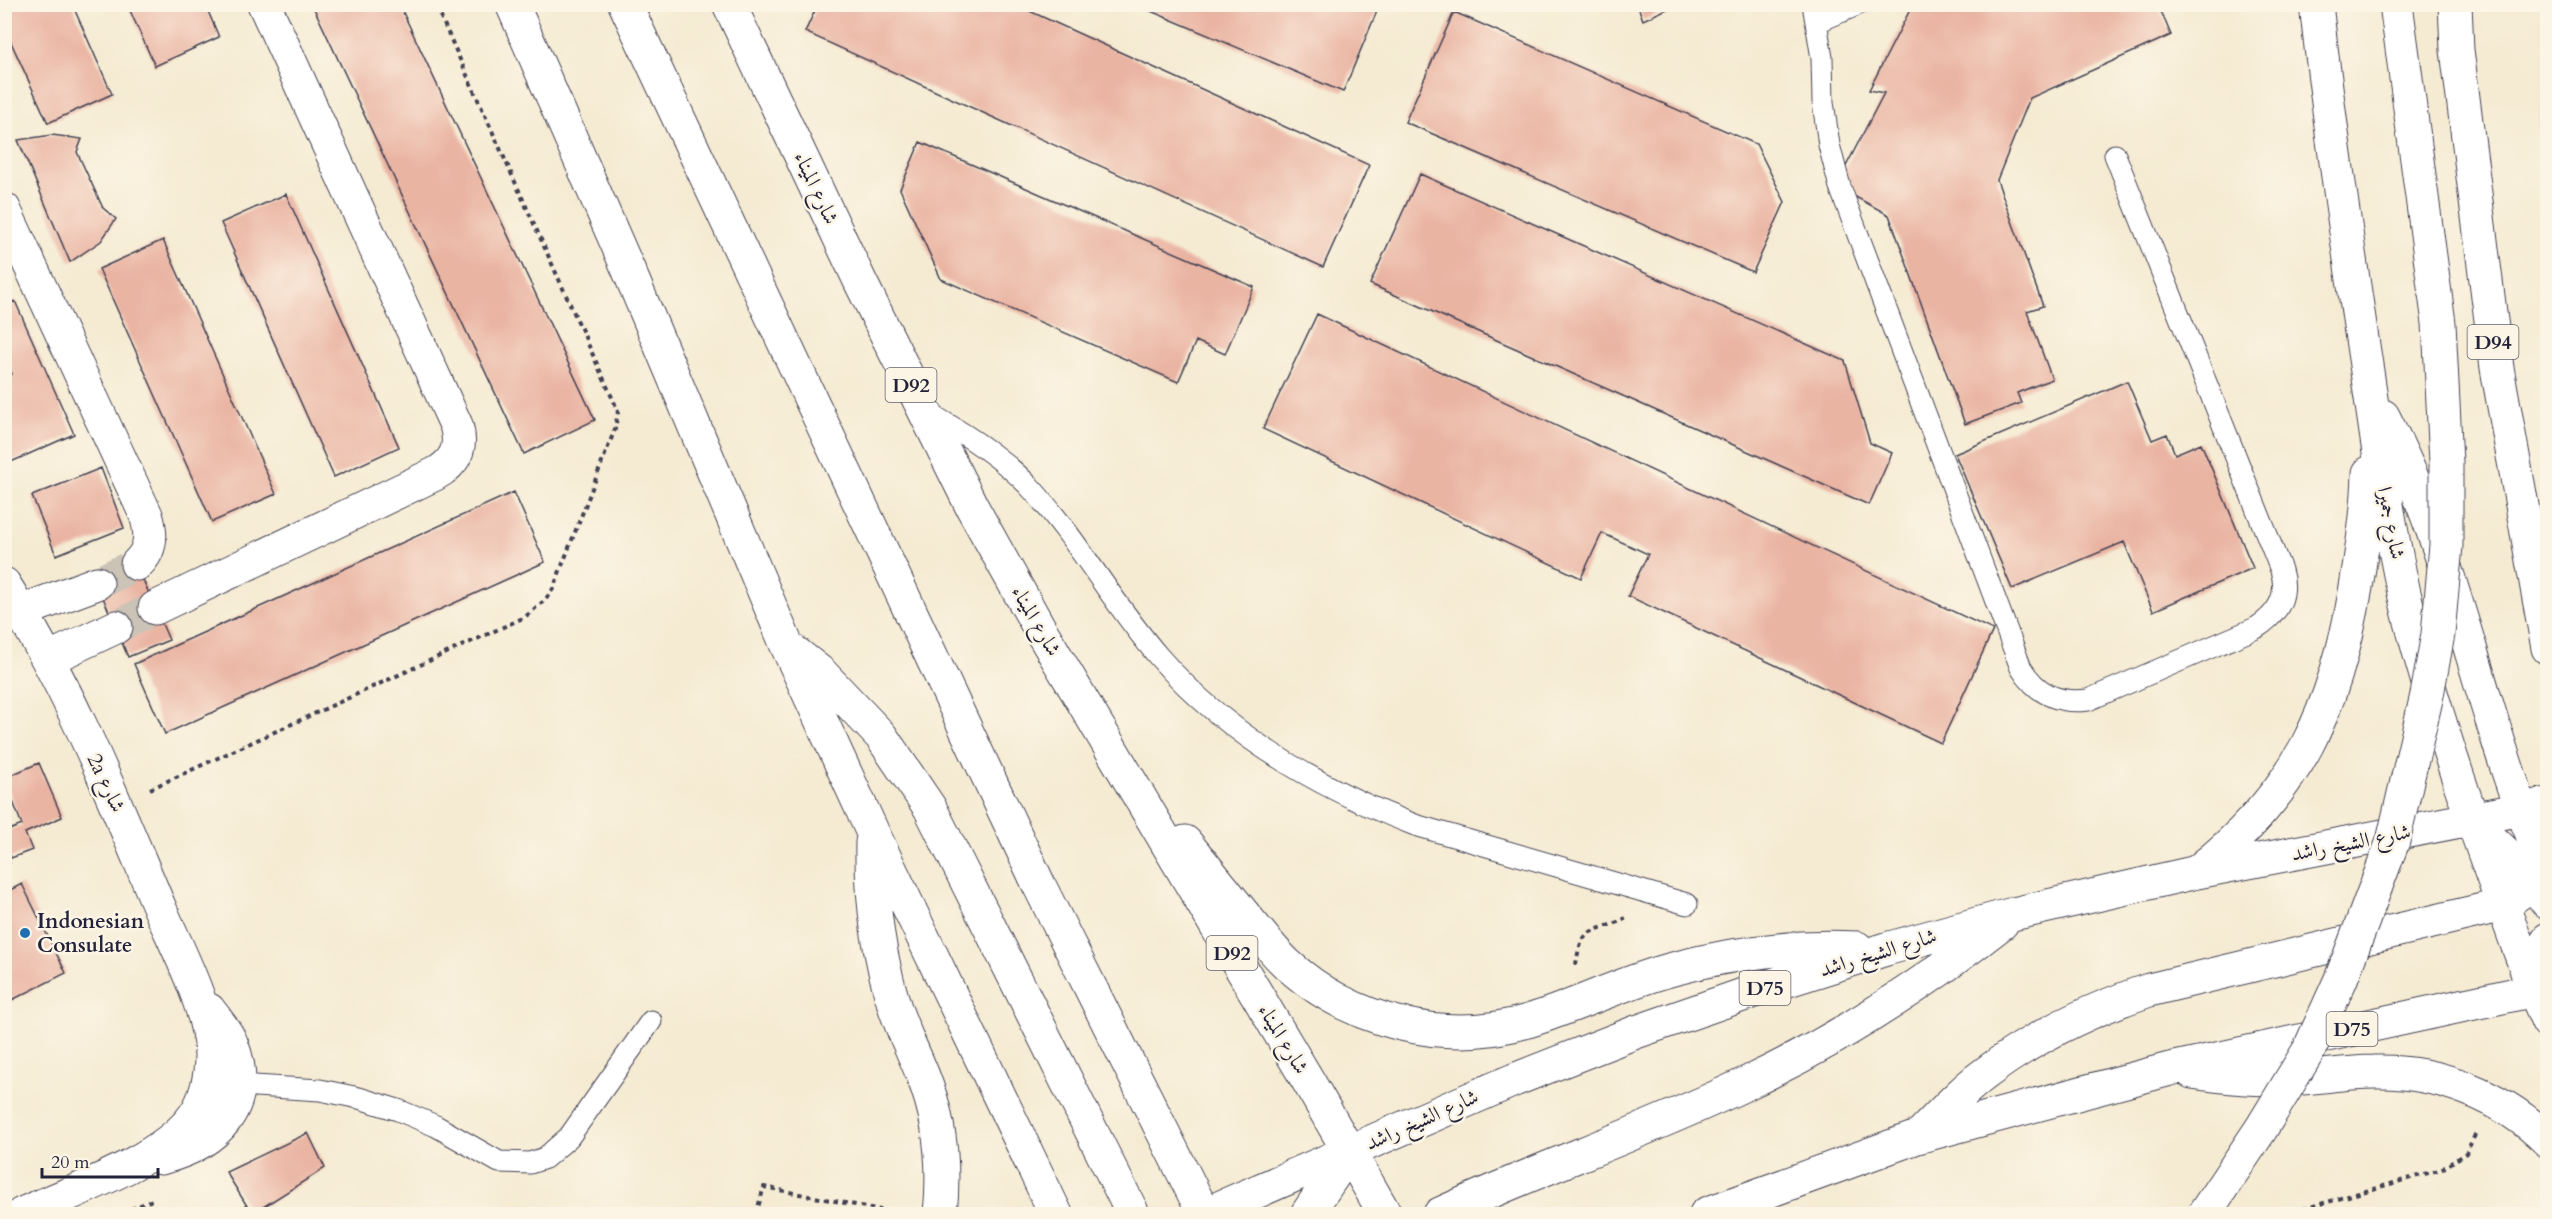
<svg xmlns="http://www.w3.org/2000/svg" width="2552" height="1219" font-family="Cardo,Amiri,serif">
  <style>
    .industrial { fill: #d2bfc0 }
    .building { fill: #eab4a3 }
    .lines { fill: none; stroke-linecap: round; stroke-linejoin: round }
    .street-tunnel { stroke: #cbc3b5; stroke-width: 33; stroke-dasharray: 33 16; stroke-linecap: butt }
    .lane-casing { stroke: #424052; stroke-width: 23 }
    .street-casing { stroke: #424052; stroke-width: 35 }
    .secondary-casing { stroke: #424052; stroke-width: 35 }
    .primary-casing { stroke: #424052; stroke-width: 35 }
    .path { stroke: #424052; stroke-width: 4; stroke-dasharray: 4.5 4.5; stroke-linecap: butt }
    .lane { stroke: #fff; stroke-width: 21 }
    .street { stroke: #fff; stroke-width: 33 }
    .secondary { stroke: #fff; stroke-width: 33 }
    .primary { stroke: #fff; stroke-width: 33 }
    .primary-bridge-casing { stroke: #424052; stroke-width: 35; stroke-linecap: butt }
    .primary-bridge { stroke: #fff; stroke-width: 33 }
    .poi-dot { fill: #1f6fb2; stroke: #fcf5e5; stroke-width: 2 }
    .labels { text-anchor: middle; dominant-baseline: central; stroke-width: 5; stroke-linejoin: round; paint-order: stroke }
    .shield { fill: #fcf5e5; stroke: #63616e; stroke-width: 1.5 }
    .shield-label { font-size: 20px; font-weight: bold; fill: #22223b }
    .street-label { font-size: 21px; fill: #22223b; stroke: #fcf5e5 }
    .poi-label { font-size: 21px; font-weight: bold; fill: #22223b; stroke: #fcf5e5; text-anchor: start }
  </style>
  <rect width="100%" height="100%" fill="#fcf5e5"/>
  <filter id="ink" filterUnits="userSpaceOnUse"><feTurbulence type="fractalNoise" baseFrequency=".0167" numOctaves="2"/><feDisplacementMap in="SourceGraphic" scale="12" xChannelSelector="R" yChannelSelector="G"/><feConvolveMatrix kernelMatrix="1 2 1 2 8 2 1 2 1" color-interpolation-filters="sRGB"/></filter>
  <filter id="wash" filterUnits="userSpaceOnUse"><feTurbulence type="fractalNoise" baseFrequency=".008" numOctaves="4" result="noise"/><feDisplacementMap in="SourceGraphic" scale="24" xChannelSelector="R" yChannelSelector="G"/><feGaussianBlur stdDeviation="1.35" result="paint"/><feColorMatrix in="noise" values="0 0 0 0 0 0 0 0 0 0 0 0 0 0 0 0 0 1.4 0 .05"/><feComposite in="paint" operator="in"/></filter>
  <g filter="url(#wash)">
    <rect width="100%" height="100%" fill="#f5ebd3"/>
    <!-- industrial -->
    <path class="industrial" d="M2547 77V226L2539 127Z"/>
    <g id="blocks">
      <!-- building -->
      <path class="building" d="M4 4H72L112 94 48 123 4 27Z
        M127 4H205L219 37 155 66Z
        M312 4H399L595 420 524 454Z
        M818 4H1014L1369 165 1323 267 805 32Z
        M1134 4H1380L1343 92Z
        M1637 4H1678L1643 20Z
        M1913 4H2158L2171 35 2030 98 1997 180 2043 306 2027 311 2052 379 2017 393 2021 403 1965 424 1889 215 1850 194 1842 174 1884 93 1869 90Z
        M1454 12 1756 144 1785 202 1753 272 1405 122Z
        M52 135 82 139 77 152 103 208 116 219 101 241 70 262 18 140Z
        M920 142 1254 287 1225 354 1196 341 1178 382 941 279 900 189Z
        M1420 174 1845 361 1870 443 1892 453 1869 505 1370 284Z
        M286 194 399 447 334 477 221 223Z
        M163 240 276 494 212 522 99 269Z
        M4 263 11 278 4 281Z
        M15 301 74 434 11 462 4 448V378L12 374 4 357V306Z
        M1317 314 1993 630 1941 743 1628 596 1648 554 1602 533 1581 578 1263 429Z
        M2127 381 2152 440 2167 434 2175 454 2201 443 2253 568 2153 611 2124 542 2012 589 1955 454Z
        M101 468 124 528 56 555 32 496Z
        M514 492 545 562 165 734 134 664Z
        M134 559 169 640 128 657 94 576Z
        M39 763 62 817 25 833 32 850 11 858 4 841V832L22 825 4 778Z
        M4 852 10 863 4 866Z
        M22 884 66 973 4 1004V893Z
        M308 1133 325 1168 252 1214 226 1172Z"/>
    </g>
  </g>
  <g filter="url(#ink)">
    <use href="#blocks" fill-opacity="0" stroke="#424052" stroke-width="1.5"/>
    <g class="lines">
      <!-- street-tunnel -->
      <path class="street-tunnel" d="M97 583 137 564
        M116 627 155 608"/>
      <!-- lane casing -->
      <g class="lane-casing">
        <path id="lane" d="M1813 4 1822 58 1823 102 1829 145 1840 187 2021 668C2037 694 2058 704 2088 700L2256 628C2278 614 2289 596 2281 570L2115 155
          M1817 22 1859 4
          M926 412C963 432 999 455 1029 486 1078 539 1112 603 1159 657 1227 735 1319 788 1415 825L1687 904
          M238 1085 320 1090 359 1098 398 1110 436 1126 499 1162 530 1163 545 1158 569 1137 651 1021"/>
      </g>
      <!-- street casing -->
      <g class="street-casing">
        <path id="street" d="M4 209 146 515C152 533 152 550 137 564
          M4 584C69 686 114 800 161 911 179 952 210 1011 211 1056 211 1076 206 1100 194 1116 163 1160 71 1192 22 1214
          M155 608 435 474C455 463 463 448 456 425L264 4
          M22 611 97 583
          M48 659 116 627
          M161 1158C216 1144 255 1106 232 1045 228 1033 217 1021 209 1010"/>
      </g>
      <!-- secondary casing -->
      <g class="secondary-casing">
        <path id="secondary" d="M2534 990 2548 1022"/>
      </g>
      <!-- primary casing -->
      <g class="primary-casing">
        <path id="primary" d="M512 4 629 271 787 646 872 831 1056 1214
          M625 4 1039 885 1204 1214
          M729 4 860 281 972 507 1041 631 1310 1084 1385 1214
          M2316 4C2330 129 2349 254 2368 378 2380 458 2390 539 2410 618 2443 745 2489 867 2534 990
          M2455 4 2457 50 2497 368 2548 648
          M2383 416C2432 508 2458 609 2488 708 2505 762 2520 816 2548 866
          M793 651 821 673 881 736 930 808 1133 1214
          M2477 826 2514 861 2548 903
          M872 842C871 899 878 954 895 1008 903 1032 914 1053 923 1076 941 1121 945 1167 940 1214
          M1185 842C1205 866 1225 891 1245 916 1259 932 1272 950 1287 964 1351 1022 1444 1046 1528 1021 1577 1006 1623 982 1673 969 1732 953 1796 945 1857 948
          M2198 871C2298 792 2335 711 2356 587 2362 549 2368 512 2369 473
          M2534 990 2537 965 2548 939
          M2192 1072C2219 1076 2247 1079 2274 1079 2308 1080 2341 1072 2374 1072 2438 1070 2503 1096 2548 1141
          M1919 1136C1940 1115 1961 1091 1986 1073 2036 1035 2090 1010 2149 990L2503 905 2533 883 2548 868
          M1205 1214 1514 1080 1636 1032 1760 989 1886 949 2013 914 2197 872 2548 804
          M1307 1214 1349 1152
          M1440 1214C1540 1168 1645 1132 1745 1084 1837 1041 1922 986 2002 923
          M1706 1214 1917 1137 2170 1069 2548 987"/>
      </g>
      <!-- path -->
      <path class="path" d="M150 789 525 617 545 600 553 589 615 429 618 412 615 404 435 4
        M1576 965C1582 921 1595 935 1626 918
        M140 1205 145 1214
        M131 1209 150 1201 148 1197
        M756 1214 764 1187 901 1214
        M2286 1214 2442 1169 2466 1153 2477 1131"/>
      <!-- lane -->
      <use href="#lane" class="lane"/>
      <!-- street -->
      <use href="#street" class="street"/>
      <!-- secondary -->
      <use href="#secondary" class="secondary"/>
      <!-- primary -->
      <use href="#primary" class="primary"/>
      <!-- primary-bridge casing -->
      <g class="primary-bridge-casing">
        <path id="primary-bridge" d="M2204 1214 2261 1129 2309 1050 2341 979 2393 841 2427 695 2438 634 2446 545V463L2439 323 2396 4"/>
      </g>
      <!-- primary-bridge -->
      <use href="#primary-bridge" class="primary-bridge"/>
    </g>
  </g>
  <!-- markers -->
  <circle class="poi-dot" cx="25" cy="933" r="6"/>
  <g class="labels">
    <!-- shield labels -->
    <g class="shield">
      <rect x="2467.5" y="325" width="51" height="34" rx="4.5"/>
      <rect x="885.5" y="368" width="51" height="34" rx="4.5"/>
      <rect x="1206.5" y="936" width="51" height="34" rx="4.5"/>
      <rect x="1739.5" y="971" width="51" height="34" rx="4.5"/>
      <rect x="2326.5" y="1012" width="51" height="34" rx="4.5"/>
    </g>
    <g class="shield-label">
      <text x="2493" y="342">D94</text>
      <text x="911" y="385">D92</text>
      <text x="1232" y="953">D92</text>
      <text x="1765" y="988">D75</text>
      <text x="2352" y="1029">D75</text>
    </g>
    <!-- street labels -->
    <g class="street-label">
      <text transform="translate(816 188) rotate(65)">شارع الميناء</text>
      <text transform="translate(2391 523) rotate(79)">شارع جميرا</text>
      <text transform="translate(1036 621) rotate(60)">شارع الميناء</text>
      <text transform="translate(106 783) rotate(65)">2a شارع</text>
      <text transform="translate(2351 843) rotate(-11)">شارع الشيخ راشد</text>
      <text transform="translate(1878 953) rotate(-17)">شارع الشيخ راشد</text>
      <text transform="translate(1283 1039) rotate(59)">شارع الميناء</text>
      <text transform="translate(1422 1120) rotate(-24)">شارع الشيخ راشد</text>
    </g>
    <!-- poi labels -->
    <g class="poi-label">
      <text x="37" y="921">Indonesian<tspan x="37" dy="24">Consulate</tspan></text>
    </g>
  </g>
  <!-- margin -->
  <rect width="2552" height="1219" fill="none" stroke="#fcf5e5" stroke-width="24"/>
  <!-- scale -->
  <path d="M42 1168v9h116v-9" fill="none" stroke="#22223b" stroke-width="3"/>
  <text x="51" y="1168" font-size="18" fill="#22223b" stroke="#fcf5e5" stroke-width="4.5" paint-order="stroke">20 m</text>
</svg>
